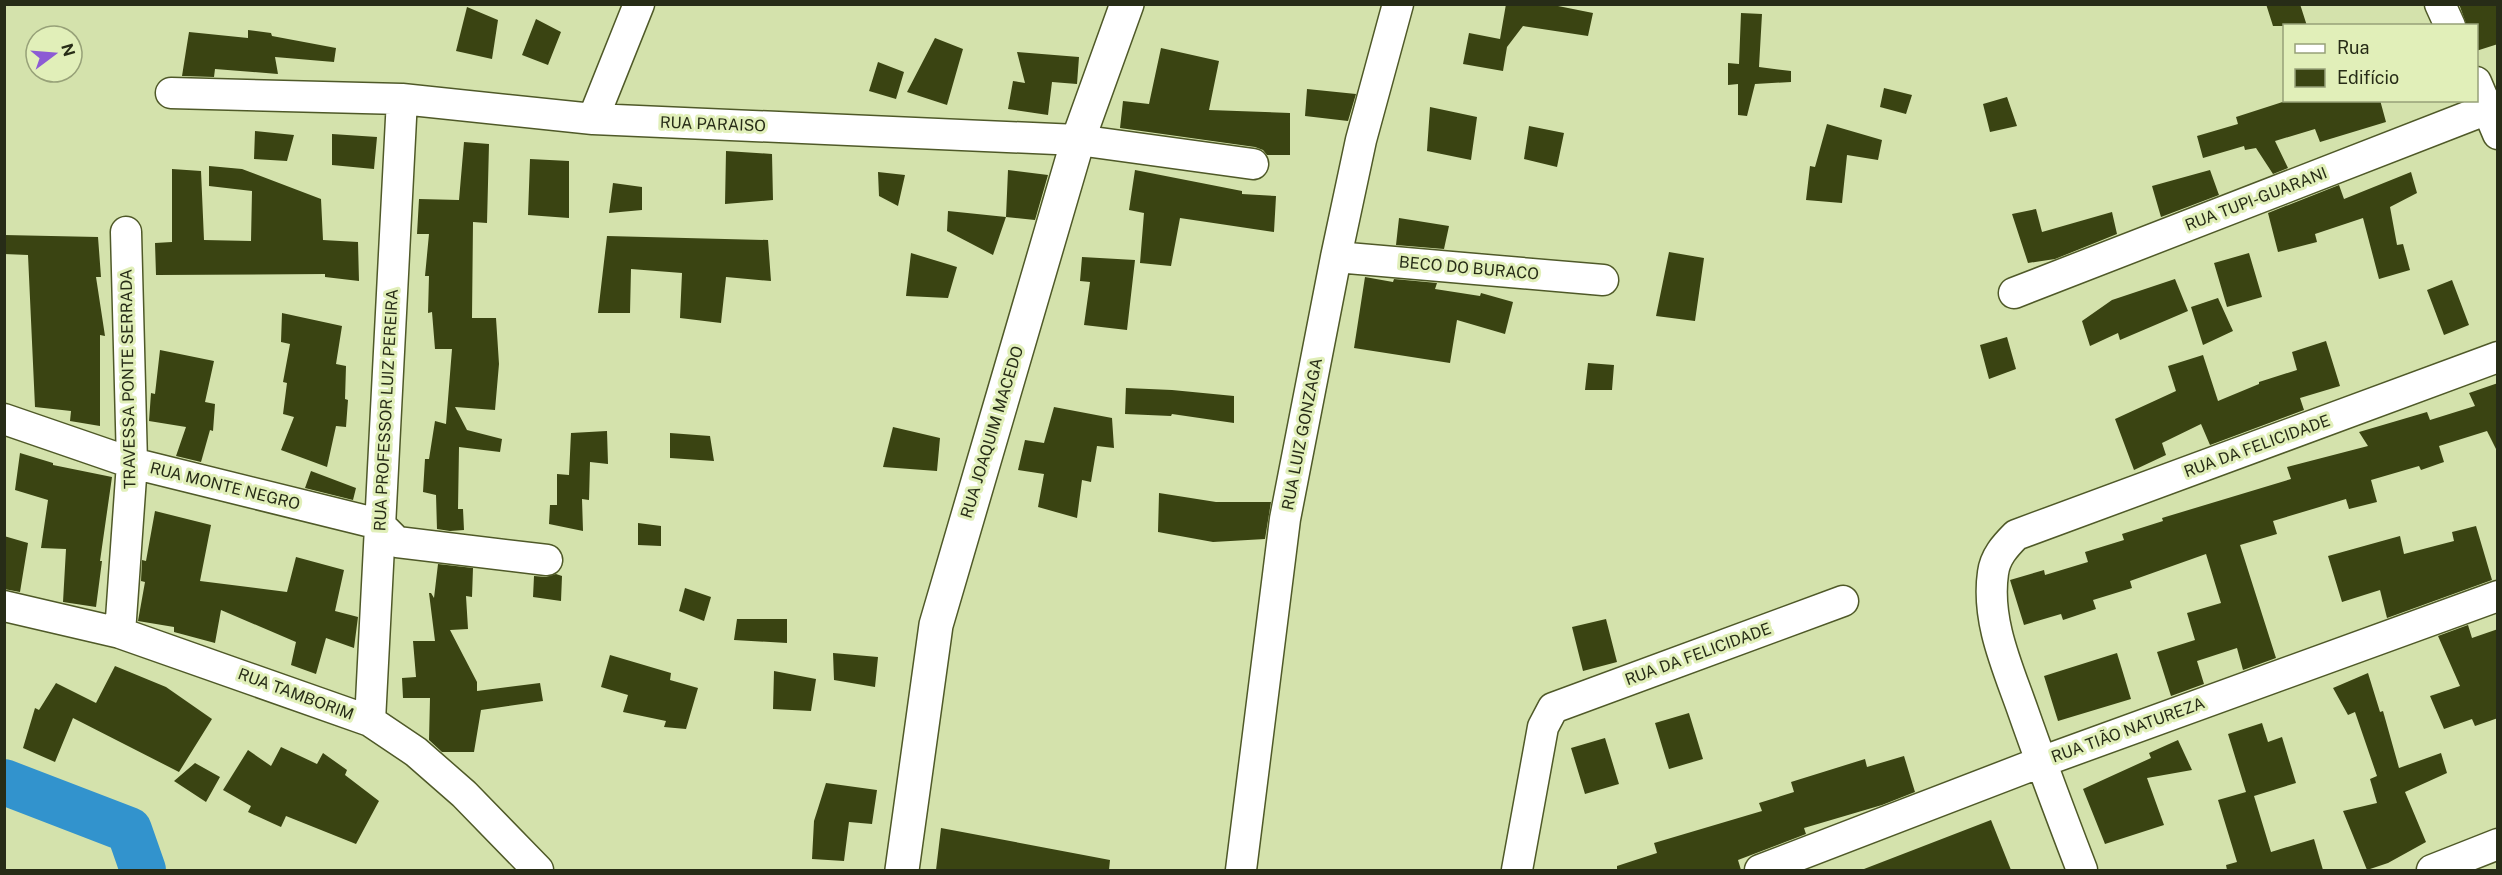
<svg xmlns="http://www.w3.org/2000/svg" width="2502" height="875" font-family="'Public Sans',sans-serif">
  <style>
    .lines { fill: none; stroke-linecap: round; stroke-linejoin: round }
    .river { stroke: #3293cd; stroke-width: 46 }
    .building { fill: #3a4412 }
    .street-casing { stroke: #4f5928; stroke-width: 33 }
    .secondary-casing { stroke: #4f5928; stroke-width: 36 }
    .street { stroke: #fff; stroke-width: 30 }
    .secondary { stroke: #fff; stroke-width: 33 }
    .labels { text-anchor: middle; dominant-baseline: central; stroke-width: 6; stroke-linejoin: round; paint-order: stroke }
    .street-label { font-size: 16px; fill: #272c17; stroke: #e1efb9 }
  </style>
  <rect width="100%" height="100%" fill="#d4e2ac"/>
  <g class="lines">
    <!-- river -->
    <path class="river" d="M4 782 129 830 143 870"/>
  </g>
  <!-- building -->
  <path class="building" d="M1506 4H1548L1593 13 1588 36 1523 26 1507 47 1503 71 1463 64 1469 33 1500 39Z
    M2266 4H2300L2307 26H2273Z
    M2459 4H2498V44L2476 51V26H2467Z
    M467 7 498 20 492 59 456 51Z
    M1741 13 1762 14 1759 67 1791 71V82L1755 84 1747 116 1738 115V84L1728 85V63L1739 64Z
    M536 19 561 32 548 65 522 55Z
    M248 30 271 33 272 36 336 48 334 62 275 57 278 74 215 69 214 77 182 76 189 32 248 38Z
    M935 38 963 49 947 105 907 92Z
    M1161 48 1219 61 1209 110 1290 113V155H1267L1263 150 1255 147 1120 128 1123 101 1149 104Z
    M1017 52 1079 57 1077 84 1052 82 1048 115 1008 109 1013 81 1025 83Z
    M878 62 904 72 896 99 869 91Z
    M1884 88 1912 95 1906 114 1880 107Z
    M1307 89 1356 94 1348 121 1305 116Z
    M2007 97 2017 126 1990 132 1983 104Z
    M2289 100H2380L2386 122 2320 142 2315 129 2275 141 2288 168 2273 174 2256 148 2245 150 2244 146 2203 158 2197 136 2238 124 2236 117Z
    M1430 107 1477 117 1471 160 1427 151Z
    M1827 124 1882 140 1878 160 1847 155 1842 203 1806 200 1810 166 1815 167Z
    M1529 126 1564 133 1557 167 1524 159Z
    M255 131 294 135 287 161 254 159Z
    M332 134 377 137 374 169 332 165Z
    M464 142 489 144 487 223 473 222 472 318H496L499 364 495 410 455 407 467 430 502 439 500 452 459 447 458 509H463L464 530 450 531 437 529 436 495 423 492 425 459H429L435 421 446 424 452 349H435L432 312 428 313 429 276H425L429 234H417L419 199 459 200Z
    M726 151 772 154 773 200 725 204Z
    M530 159 569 161V218L528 215Z
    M209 166 242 169 321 199 323 240 358 242 359 281 325 277V274L156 275 155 243 172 242V169L201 171 204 240 251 241 252 191 209 186Z
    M1008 170 1048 175 1035 220 1006 217Z
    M1135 170 1242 191V194L1276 196 1274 232 1180 218 1171 266 1140 263 1144 213 1129 210Z
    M2210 170 2219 195 2161 217 2152 186Z
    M878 172 905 175 898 206 879 196Z
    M2411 172 2417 193 2390 207 2397 245 2403 244 2410 270 2379 279 2363 218 2315 234 2317 242 2278 252 2268 213 2339 185 2344 199Z
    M613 183 642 187V210L609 213Z
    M2036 209 2042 232 2112 212 2117 234 2055 259 2028 263 2012 214Z
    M948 211 1006 217 993 255 947 231Z
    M1399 218 1449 226 1444 249 1396 245Z
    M4 235 98 237 101 277H96L105 336 100 335V426L70 421 71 411 35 407 28 255 4 254Z
    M607 236 768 240 771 281 726 277 721 323 680 318 682 273 631 269 630 313H598Z
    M1669 252 1704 258 1695 321 1656 316Z
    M911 253 957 267 948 298 906 296Z
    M2249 253 2262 297 2227 307 2214 263Z
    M1082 257 1135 260 1127 330 1084 325 1090 282 1080 281Z
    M1365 277 1393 282 1394 279 1437 283 1435 289 1480 296 1481 293 1513 302 1505 334 1457 320 1450 363 1354 348Z
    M2175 279 2188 311 2120 340 2118 333 2090 346 2082 321 2112 300Z
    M2452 280 2469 325 2444 335 2427 290Z
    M2218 298 2233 331 2203 345 2191 307Z
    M282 313 342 326 336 364 346 366 345 399 348 400 346 427 336 426 327 467 281 450 294 417 283 414 287 383 283 382 290 344 281 342Z
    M2007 337 2016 369 1989 379 1980 345Z
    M2326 341 2340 386 2300 398 2304 410 2210 445 2201 424 2162 443 2166 455 2134 470 2115 419 2176 391 2168 366 2203 355 2218 401 2259 384V382L2297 370 2292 352Z
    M160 350 214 361 205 402 215 404 213 431 210 430 201 462 176 456 186 427 149 421 151 393 155 394Z
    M1588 363 1614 365 1612 390H1585Z
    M2498 383V453L2487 431 2439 446 2444 462 2421 470 2419 466 2371 480 2377 502 2349 509 2346 499 2273 521 2277 534 2240 545 2276 658 2243 670 2237 648 2197 661 2204 684 2171 696 2157 652 2195 640 2187 613 2221 603 2206 554 2130 581 2132 588 2093 600 2096 609 2063 620 2061 614 2024 625 2010 580 2044 570 2045 575 2088 562 2085 552 2124 540 2122 534 2163 521 2162 518 2291 479 2287 467 2368 446 2359 432 2427 412 2430 420 2475 406 2469 393Z
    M1126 388 1172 390 1234 396V423L1172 414 1171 416 1125 414Z
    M1054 407 1112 418 1114 448 1097 446 1091 482 1082 480 1077 518 1038 507 1044 474 1018 470 1025 440 1044 443Z
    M893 427 940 438 937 471 883 467Z
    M607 431 608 464 590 462 589 500 582 499 583 531 549 524 550 505H557V474L569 475 571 433Z
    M670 433 710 436 714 461 670 458Z
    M20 453 53 463V465L112 477 100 561H102L96 607 63 602 66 549 41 548 48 500 15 490Z
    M311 471 356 488 353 500 305 488Z
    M1159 493 1216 502H1271L1265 539 1213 542 1158 532Z
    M155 511 211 525 200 581 287 592 296 557 344 570 335 611 358 617 354 648 326 638 316 674 291 665 296 642 221 610 215 643 174 632V627L138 621 145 582 141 581 142 560 146 561Z
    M638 523 661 526V546L638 545Z
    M2476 526 2492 580 2387 618 2380 590 2342 602 2328 556 2400 536 2404 554 2454 541 2452 532Z
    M4 536 28 543 20 592 4 589Z
    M438 564 473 568 472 597 466 596 468 629 450 630 477 682V691L540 683 543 701 481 710 474 752H442L429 740 430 698H403L402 678 416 677 413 641H435L429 593H431L434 598Z
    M556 574 562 576 561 601 533 597 534 576 546 577Z
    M685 588 711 597 704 621 679 611Z
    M737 619H787V643L734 640Z
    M1606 619 1617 662 1583 671 1572 627Z
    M2468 625 2472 638 2498 629V718L2475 726 2472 719 2444 729 2430 696 2460 686 2438 636Z
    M833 653 878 657 875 687 834 680Z
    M2117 653 2131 699 2058 721 2044 676Z
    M610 655 671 673 670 680 698 688 686 729 664 727 666 721 623 712 628 695 601 687Z
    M115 666 166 687 212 719 179 772 73 718 55 762 23 748 35 708 39 710 56 683 96 703Z
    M774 671 816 679 811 711 773 709Z
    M2368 673 2380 712 2383 711 2399 768 2441 753 2447 773 2405 792 2426 842 2388 863 2367 870 2343 811 2377 803 2370 779 2377 776 2355 712 2348 715 2333 688Z
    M1689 713 1703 759 1669 769 1655 723Z
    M2262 723 2268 742 2282 737 2296 783 2254 796 2271 852 2314 839 2323 870H2227L2226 865 2237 862 2218 800 2246 792 2228 734Z
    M1605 738 1619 784 1585 794 1571 748Z
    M2178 740 2192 770 2147 778 2164 825 2105 844 2083 789 2151 758 2149 753Z
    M281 747 317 764 323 753 347 770 345 775 379 801 356 844 286 816 281 827 248 812 251 806 223 790 248 750 271 766Z
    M1904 756 1915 792 1882 805 1804 828 1806 834 1738 860 1741 870H1617V866L1657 853 1654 843 1762 811 1759 803 1794 792 1791 782 1865 759 1867 767Z
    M195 763 220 777 206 802 174 781Z
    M826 783 877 790 872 824 849 822 844 861 812 859 814 821Z
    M1991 820 2011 870H1864V869Z
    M941 828 1110 860 1109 870H936Z"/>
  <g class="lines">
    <!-- street casing -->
    <g class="street-casing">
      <path id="street" d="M2440 4 2450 26
        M2476 82 2498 134
        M171 93 402 99 593 119 1078 140 1253 164
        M593 119 639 4
        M1336 257 1603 280
        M2014 293 2498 105
        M4 419 132 463 379 524 397 542 547 560
        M4 606 120 633 370 721 416 752 464 794 538 870
        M120 633 132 463 126 232
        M370 721 402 99
        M1241 870 1285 519 1336 257 1361 140 1398 4
        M1517 870 1543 727 1553 708 1843 601
        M1760 870 2041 762 2498 596
        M2082 870C2062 818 2042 765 2023 711 2008 668 1986 621 1993 573 1995 557 2005 546 2016 535L2498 357
        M2432 870 2498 844"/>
    </g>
    <!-- secondary casing -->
    <g class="secondary-casing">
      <path id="secondary" d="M902 870 936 625 1078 140 1127 4"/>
    </g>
    <!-- street -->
    <use href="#street" class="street"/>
    <!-- secondary -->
    <use href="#secondary" class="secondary"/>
  </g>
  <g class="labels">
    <!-- street labels -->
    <g class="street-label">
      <text transform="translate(713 124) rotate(2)">RUA PARAISO</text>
      <text transform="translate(2256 199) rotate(-21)">RUA TUPI-GUARANI</text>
      <text transform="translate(1469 268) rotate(5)">BECO DO BURACO</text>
      <text transform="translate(128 379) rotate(-91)">TRAVESSA PONTE SERRADA</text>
      <text transform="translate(386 410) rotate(-87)">RUA PROFESSOR LUIZ PEREIRA</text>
      <text transform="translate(992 432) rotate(-73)">RUA JOAQUIM MACEDO</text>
      <text transform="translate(1302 434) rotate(-79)">RUA LUIZ GONZAGA</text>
      <text transform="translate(2257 446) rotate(-20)">RUA DA FELICIDADE</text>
      <text transform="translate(225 486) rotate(14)">RUA MONTE NEGRO</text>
      <text transform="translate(1698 654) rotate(-20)">RUA DA FELICIDADE</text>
      <text transform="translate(296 694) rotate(20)">RUA TAMBORIM</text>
      <text transform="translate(2128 730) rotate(-20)">RUA TIÃO NATUREZA</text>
    </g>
  </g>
  <!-- border -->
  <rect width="2502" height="875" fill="none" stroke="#272c17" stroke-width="12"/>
  <!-- legend -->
  <rect x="2283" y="24" width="195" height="78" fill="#e1efb9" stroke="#97a178" stroke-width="1.5"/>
  <rect x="2295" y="44" width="30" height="9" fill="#ffffff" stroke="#97a178" stroke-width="1.5"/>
  <text x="2337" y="54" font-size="18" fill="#272c17">Rua</text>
  <rect x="2295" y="69" width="30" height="18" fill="#3a4412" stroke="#97a178" stroke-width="1.5"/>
  <text x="2337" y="84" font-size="18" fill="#272c17">Edifício</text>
  <!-- north arrow -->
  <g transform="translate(54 54) rotate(74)"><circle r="28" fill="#e1efb9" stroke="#97a178" stroke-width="1.5"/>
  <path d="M0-4.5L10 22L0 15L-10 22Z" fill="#8c5bd4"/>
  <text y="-9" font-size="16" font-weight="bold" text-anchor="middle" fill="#272c17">N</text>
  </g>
</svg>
